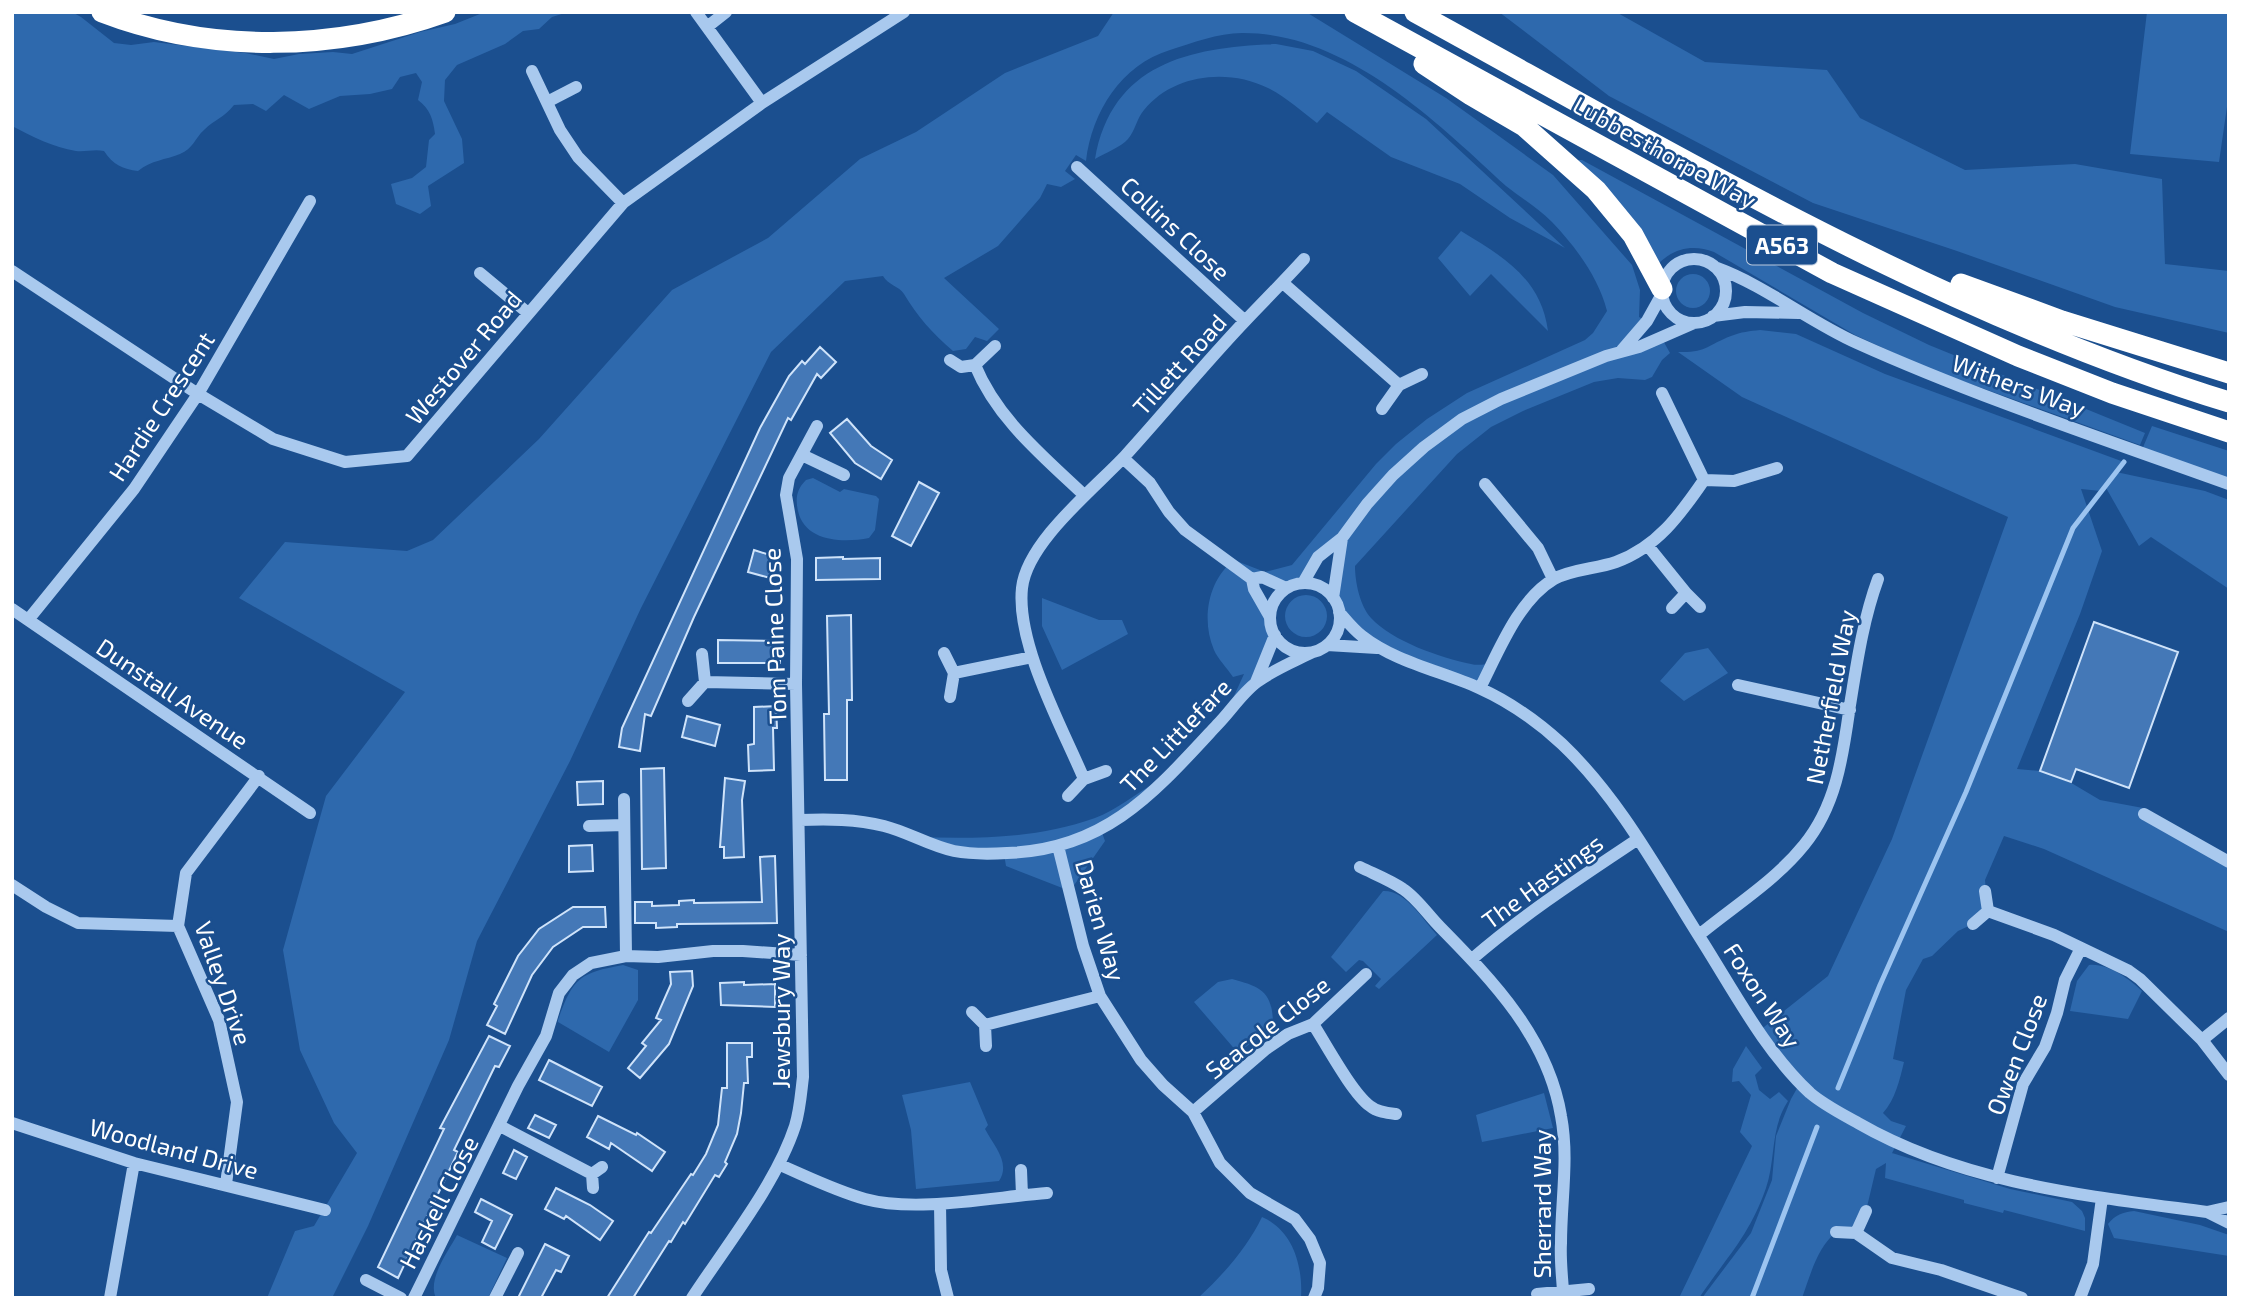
<svg xmlns="http://www.w3.org/2000/svg" width="2241" height="1310" font-family="'Exo 2',sans-serif">
  <style>
    .green { fill: #2e69ad }
    .lines { fill: none; stroke-linecap: round; stroke-linejoin: round }
    .stream { stroke: #9cc4f0; stroke-width: 5 }
    .building { fill: #4478b7; stroke: #cfe3fa; stroke-width: 2 }
    .minor { stroke: #a9c9ee; stroke-width: 12 }
    .highway { stroke: #fff; stroke-width: 21 }
    .labels { text-anchor: middle; dominant-baseline: central; stroke-width: 5; stroke-linejoin: round; paint-order: stroke }
    .shield { fill: #1b4f8f; stroke: #bbcadd; stroke-width: 2 }
    .shield-label { font-size: 23px; font-weight: bold; fill: #fff }
    .street-label { font-size: 24px; fill: #fff; stroke: #1b4f8f }
  </style>
  <rect width="100%" height="100%" fill="#1b4f8f"/>
  <!-- green -->
  <path class="green" d="M12 12H72L81 17 114 43 131 45 154 42 245 53 274 59 299 54 333 52 352 54 420 32 455 24 485 12H568L552 17 539 29 523 31 505 44 457 65 445 80 444 101 462 139 464 163 428 186 431 206 420 214 396 204 391 184 412 178 426 167 429 140 435 134C433 119 430 109 418 100L422 82 416 73 400 77 392 89 370 94 340 96 309 109 284 95 266 111 253 104 234 105C224 118 215 119 204 130 195 138 193 149 180 154 165 160 152 160 138 171 123 169 113 165 104 151 94 149 86 152 76 151 53 147 33 137 12 126Z
    M1114 12H1306L1446 98 1553 175 1632 265 1640 290 1639 317 1647 321 1623 349 1661 337 1670 353 1662 360 1652 377 1645 380 1618 378 1594 382 1523 411 1491 427 1457 454 1355 566C1355 582 1360 606 1371 618 1392 641 1441 658 1471 664 1478 666 1486 664 1493 663L1480 688 1381 648 1339 612 1333 598 1342 539 1303 583 1286 588 1253 579 1275 635 1256 682 1224 718 1244 674 1233 677C1227 668 1218 659 1214 650 1201 620 1208 580 1234 560L1265 572 1292 565 1376 464 1396 444 1427 419 1467 393 1585 340 1593 333 1607 311C1599 278 1575 246 1552 222 1538 208 1521 198 1506 186 1436 121 1345 32 1242 33 1218 33 1192 43 1170 50 1121 65 1092 112 1086 161L1076 155 1065 171 1075 179 1061 187 1047 184 1040 198 998 246 944 278 999 329 987 341 975 337 966 349 953 351C933 334 917 316 904 294 899 286 888 285 883 276L845 281 771 352 641 608 570 761 477 941 449 1040 368 1226 332 1298H267L295 1231 314 1226 357 1153 334 1123 300 1050 283 950 326 796 405 692 239 598 285 542 407 551 433 540 539 439 672 290 768 238 860 159 916 132 1005 73 1098 36Z
    M1499 12H1616L1705 62 1827 70 1860 118 1965 170 2075 164 2162 179 2165 264 2229 271V333L2115 307 1957 251 1813 203 1609 96Z
    M2147 12H2229V93L2219 162 2130 154Z
    M1276 44 1313 51 1356 71 1426 119 1565 248 1510 218 1460 184 1391 157 1327 112 1317 123C1301 111 1286 97 1268 88 1228 68 1173 74 1144 110 1137 118 1135 131 1128 139 1121 147 1105 153 1095 159 1112 62 1192 47 1276 44Z
    M1572 160H1582L1863 313 1929 345 2145 433 2140 445 1929 369 1855 335 1714 252C1693 244 1674 248 1658 264Z
    M1461 231C1502 256 1541 278 1548 331L1491 274 1470 296 1438 258Z
    M1676 291a17 17 0 1 1 34 0a17 17 0 1 1-34 0Z
    M1760 330 1796 334 1885 374 2124 462 2116 472 2205 491 2229 500V589L2151 537 2139 546 2105 486 2101 491 2081 489 2102 551 2080 614 2017 769 2040 771 2073 784 2100 800 2143 808 2229 862V932L2044 849 2004 836 1985 880 1988 911 1973 924 1958 931 1932 956 1923 959 1906 990 1893 1059 1904 1062C1900 1079 1895 1100 1883 1113L1891 1121 1906 1126 1890 1157 1892 1153 2010 1189 2072 1202 2082 1211 2085 1218V1231L2004 1210 2003 1213 1964 1203V1200L1885 1178 1886 1163 1876 1169 1866 1211 1856 1233 1836 1232C1817 1248 1810 1276 1802 1298H1702L1751 1233 1772 1180 1776 1136 1791 1099 1800 1083 1759 1031 1828 976 1892 839 2008 517 1742 397 1678 352C1707 353 1707 345 1731 336 1741 332 1750 331 1760 330Z
    M2152 426 2229 451V484L2141 452Z
    M813 478 840 492 844 489 876 496 879 499 875 530 869 538C843 543 805 542 798 511 795 498 797 489 806 480Z
    M1285 616a21 21 0 1 1 42 0a21 21 0 1 1-42 0Z
    M1042 598 1099 620H1122L1128 634 1062 670 1042 626Z
    M1708 648 1728 673 1684 701 1660 681 1685 653Z
    M1156 782 1101 830 1105 841 1070 891 1006 866 1004 854 955 851 914 837C975 839 1036 839 1095 818 1116 810 1136 794 1156 782Z
    M1383 891C1406 890 1423 920 1437 935L1379 989 1375 986 1381 979 1363 961 1359 960 1346 972 1331 957Z
    M623 965 638 970V1000L609 1052 558 1022V1020C573 978 579 973 623 965Z
    M2089 965C2108 963 2129 979 2142 991L2128 1019 2070 1011 2077 981Z
    M1232 979C1262 987 1273 992 1273 1026L1238 1053 1194 1002 1218 982Z
    M1746 1046 1762 1068 1755 1075 1759 1090 1770 1099 1779 1092 1788 1101C1770 1128 1776 1159 1766 1188 1750 1235 1726 1258 1699 1298H1679L1752 1146 1740 1132 1751 1095 1739 1081 1732 1082 1733 1069Z
    M970 1082 988 1125 985 1129C994 1146 1011 1163 999 1181L916 1189 911 1130 902 1095Z
    M1544 1093 1553 1128 1482 1142 1476 1115Z
    M2134 1211 2200 1225 2229 1235V1256L2114 1238 2108 1224C2115 1215 2123 1212 2134 1211Z
    M1262 1217C1293 1230 1303 1266 1301 1298H1198C1223 1275 1247 1248 1262 1217Z
    M457 1235 507 1258 488 1298H436C427 1279 448 1252 457 1235Z"/>
  <g class="lines">
    <!-- stream -->
    <path class="stream" d="M1838 1088 1880 985 1966 792 2073 528 2124 462
      M1752 1298 1817 1127"/>
  </g>
  <!-- building -->
  <path class="building" d="M820 347 836 362 821 378 817 374 791 420 788 418 694 617 651 716 645 714 640 751 619 747 622 728 760 428 789 376 802 361 805 364Z
    M847 419 871 446 892 460 881 479 855 463 830 433Z
    M919 482 939 493 911 546 892 536Z
    M754 550 776 557 770 578 748 572Z
    M843 557V559L880 558V579L816 580V558Z
    M851 615 852 700H847V780H825L824 714H829L827 616Z
    M2094 622 2178 652 2129 788 2076 769 2071 782 2040 771Z
    M718 640 780 641V663H718Z
    M776 706 777 728H773L774 770 749 771 748 745 754 744V707Z
    M687 716 720 725 715 746 682 737Z
    M664 768 666 868 642 869 641 769Z
    M725 778 745 781 742 800 744 857 724 858V847H720Z
    M603 781V804L578 805 577 782Z
    M592 845 593 871 569 872V846Z
    M775 856 777 923 677 924V927L656 928V923H635V902H652V906L679 905V901L694 900V903L762 902 760 857Z
    M573 907H605L606 927H583L553 947 532 975 505 1034 487 1025 497 1006 494 1004 518 956 539 929Z
    M692 971 693 986 669 1044 640 1078 628 1068 646 1046 642 1043 661 1020 656 1018 671 984 670 972Z
    M744 982V985L775 984V1007L721 1005 720 983Z
    M489 1036 510 1046 499 1067 495 1066 454 1150 458 1152 398 1278 378 1267 444 1129 440 1128Z
    M727 1043H752V1057H747L748 1083H744L741 1113 737 1134 725 1162 727 1164 719 1177 715 1175 685 1224 683 1222 671 1242 669 1241 633 1298H607L649 1232 651 1233 691 1174 693 1175 706 1154 718 1125 722 1088H727Z
    M549 1060 602 1087 592 1106 539 1080Z
    M535 1115 556 1125 549 1138 528 1128Z
    M598 1116 636 1135 637 1133 665 1152 652 1171 611 1143 609 1149 587 1137Z
    M514 1150 527 1157 516 1179 503 1173Z
    M556 1188 590 1205 613 1221 600 1240 566 1216 564 1219 545 1209Z
    M481 1199 512 1215 495 1249 482 1242 492 1221 475 1212Z
    M545 1244 569 1256 561 1272 556 1270 541 1298H518Z"/>
  <g class="lines">
    <!-- minor -->
    <path class="minor" d="M696 12 762 103
      M707 27 726 12
      M532 71 560 130 578 157 623 203
      M547 102 576 87
      M1077 167 1245 321
      M1662 291a32 32 0 1 1 64 0a32 32 0 1 1-64 0Z
      M1717 268C1766 286 1808 321 1857 343 1977 397 2104 439 2229 484
      M12 271 198 394 273 439 345 462 407 456 623 203 762 103 904 12
      M480 273 528 313
      M1283 283 1399 385
      M1713 316 1745 312 1799 313
      M1622 350 1647 321 1662 294
      M950 360 961 367 975 365 995 346
      M975 365C997 419 1043 456 1084 495
      M1382 409 1399 385 1422 374
      M802 455 844 475
      M1123 458 1150 483 1169 512 1185 530 1252 579 1262 577 1286 588
      M1704 480 1734 481 1777 468
      M1485 484 1538 548 1553 579
      M1648 546 1686 593
      M1252 579 1254 589 1270 617
      M1303 583 1318 557 1342 538 1367 504 1393 475 1424 447 1462 419 1501 399 1606 356 1639 347 1694 323
      M1270 618a35 35 0 1 1 70 0a35 35 0 1 1-70 0Z
      M1333 598 1342 538
      M1672 608 1686 593 1700 607
      M12 609 310 813
      M1339 612C1346 620 1353 629 1362 636 1395 662 1441 671 1479 688 1510 702 1537 721 1562 744 1621 800 1660 875 1704 944 1736 995 1766 1052 1810 1093 1824 1105 1842 1114 1858 1123 1964 1184 2088 1196 2207 1212L2229 1223
      M28 620 134 489 198 394 310 201
      M1327 645 1377 648
      M944 653 954 673 950 697
      M954 673 1032 657
      M705 682 796 684
      M1256 682 1275 635
      M1738 685 1850 710
      M1480 688C1498 653 1518 600 1554 579 1572 569 1596 569 1616 562 1657 547 1680 515 1704 480L1662 393
      M688 701 705 682 702 654
      M1084 779C1062 727 1016 644 1022 588 1027 542 1094 489 1125 456 1166 411 1204 364 1246 320 1265 300 1285 280 1304 259
      M1068 796 1084 779 1106 771
      M624 799 626 956
      M2144 814 2229 862
      M800 820C828 819 856 819 884 826 908 832 930 846 954 851 970 854 991 854 1007 853 1106 850 1155 792 1217 725 1230 712 1242 693 1257 682 1273 670 1295 661 1313 652
      M589 826 624 825
      M1058 846 1083 946 1100 996 1141 1060 1163 1085 1193 1112 1220 1163 1250 1193 1295 1219 1310 1239 1320 1263 1318 1288 1314 1298
      M1360 867C1374 874 1390 880 1403 889 1417 898 1428 915 1440 927 1494 982 1548 1038 1561 1116 1569 1158 1561 1201 1561 1243 1560 1259 1562 1275 1563 1291
      M12 885 46 907 78 923 178 926
      M1988 911 2054 935 2129 971 2140 979 2202 1040 2229 1075
      M1973 924 1988 911 1985 891
      M1699 935C1734 906 1775 881 1804 845 1837 805 1843 754 1850 705 1857 662 1863 620 1878 579
      M1472 959C1524 914 1581 877 1638 839
      M972 1012 985 1025 986 1046
      M1313 1024C1326 1044 1352 1093 1370 1106 1377 1112 1387 1113 1396 1114
      M985 1025 1100 996
      M2202 1040 2229 1018
      M1193 1112 1266 1049 1288 1034 1313 1024 1366 974
      M12 1123 134 1163 325 1210
      M500 1126 592 1174
      M780 1165C808 1177 836 1191 865 1199 916 1213 994 1197 1047 1193
      M1021 1170 1022 1195
      M1997 1178 2023 1084 2045 1047 2057 1013 2065 980 2081 948
      M226 1184 237 1102 219 1020 178 926 186 873 259 776
      M593 1188 592 1174 602 1167
      M940 1204 941 1270 948 1298
      M2207 1212 2229 1207
      M1836 1232 1856 1233 1866 1211
      M1856 1233 1892 1258 1941 1270 2022 1298
      M366 1280 401 1298
      M1537 1294 1589 1289
      M110 1298 134 1163
      M414 1298 518 1086 546 1036 559 993 573 975 591 963 626 956 658 957 713 951H743L801 955
      M495 1298 518 1253
      M692 1298C726 1246 776 1184 795 1126 800 1110 801 1093 803 1077L796 684 797 559 786 495 789 478 817 426
      M2080 1298 2093 1264 2102 1198"/>
    <!-- highway -->
    <path class="highway" d="M102 12C211 54 336 51 445 12
      M1355 12 1832 273 2018 356 2112 393 2229 432
      M1415 12C1678 156 1940 313 2229 402
      M1424 64 1471 95 1524 126 1596 190 1633 235 1662 289
      M1961 284 2062 321 2229 373"/>
  </g>
  <g class="labels">
    <!-- shield labels -->
    <rect class="shield" x="1747" y="225.5" width="70" height="39" rx="5"/>
    <g class="shield-label">
      <text x="1782" y="245">A563</text>
    </g>
    <!-- street labels -->
    <g class="street-label">
      <text transform="translate(1665 152) rotate(29)">Lubbesthorpe Way</text>
      <text transform="translate(1176 228) rotate(43)">Collins Close</text>
      <text transform="translate(463 357) rotate(-50)">Westover Road</text>
      <text transform="translate(1179 364) rotate(-48)">Tillett Road</text>
      <text transform="translate(2019 385) rotate(20)">Withers Way</text>
      <text transform="translate(161 406) rotate(-57)">Hardie Crescent</text>
      <text transform="translate(774 636) rotate(-92)">Tom Paine Close</text>
      <text transform="translate(173 693) rotate(34)">Dunstall Avenue</text>
      <text transform="translate(1830 697) rotate(-79)">Netherfield Way</text>
      <text transform="translate(1175 735) rotate(-46)">The Littlefare</text>
      <text transform="translate(1542 881) rotate(-36)">The Hastings</text>
      <text transform="translate(1101 920) rotate(74)">Darien Way</text>
      <text transform="translate(224 983) rotate(71)">Valley Drive</text>
      <text transform="translate(1763 995) rotate(57)">Foxon Way</text>
      <text transform="translate(780 1011) rotate(-90)">Jewsbury Way</text>
      <text transform="translate(1267 1027) rotate(-38)">Seacole Close</text>
      <text transform="translate(2016 1054) rotate(-69)">Owen Close</text>
      <text transform="translate(174 1148) rotate(15)">Woodland Drive</text>
      <text transform="translate(438 1202) rotate(-63)">Haskell Close</text>
      <text transform="translate(1541 1204) rotate(-90)">Sherrard Way</text>
    </g>
  </g>
  <!-- border -->
  <rect width="2241" height="1310" fill="none" stroke="#ffffff" stroke-width="28"/>
</svg>
